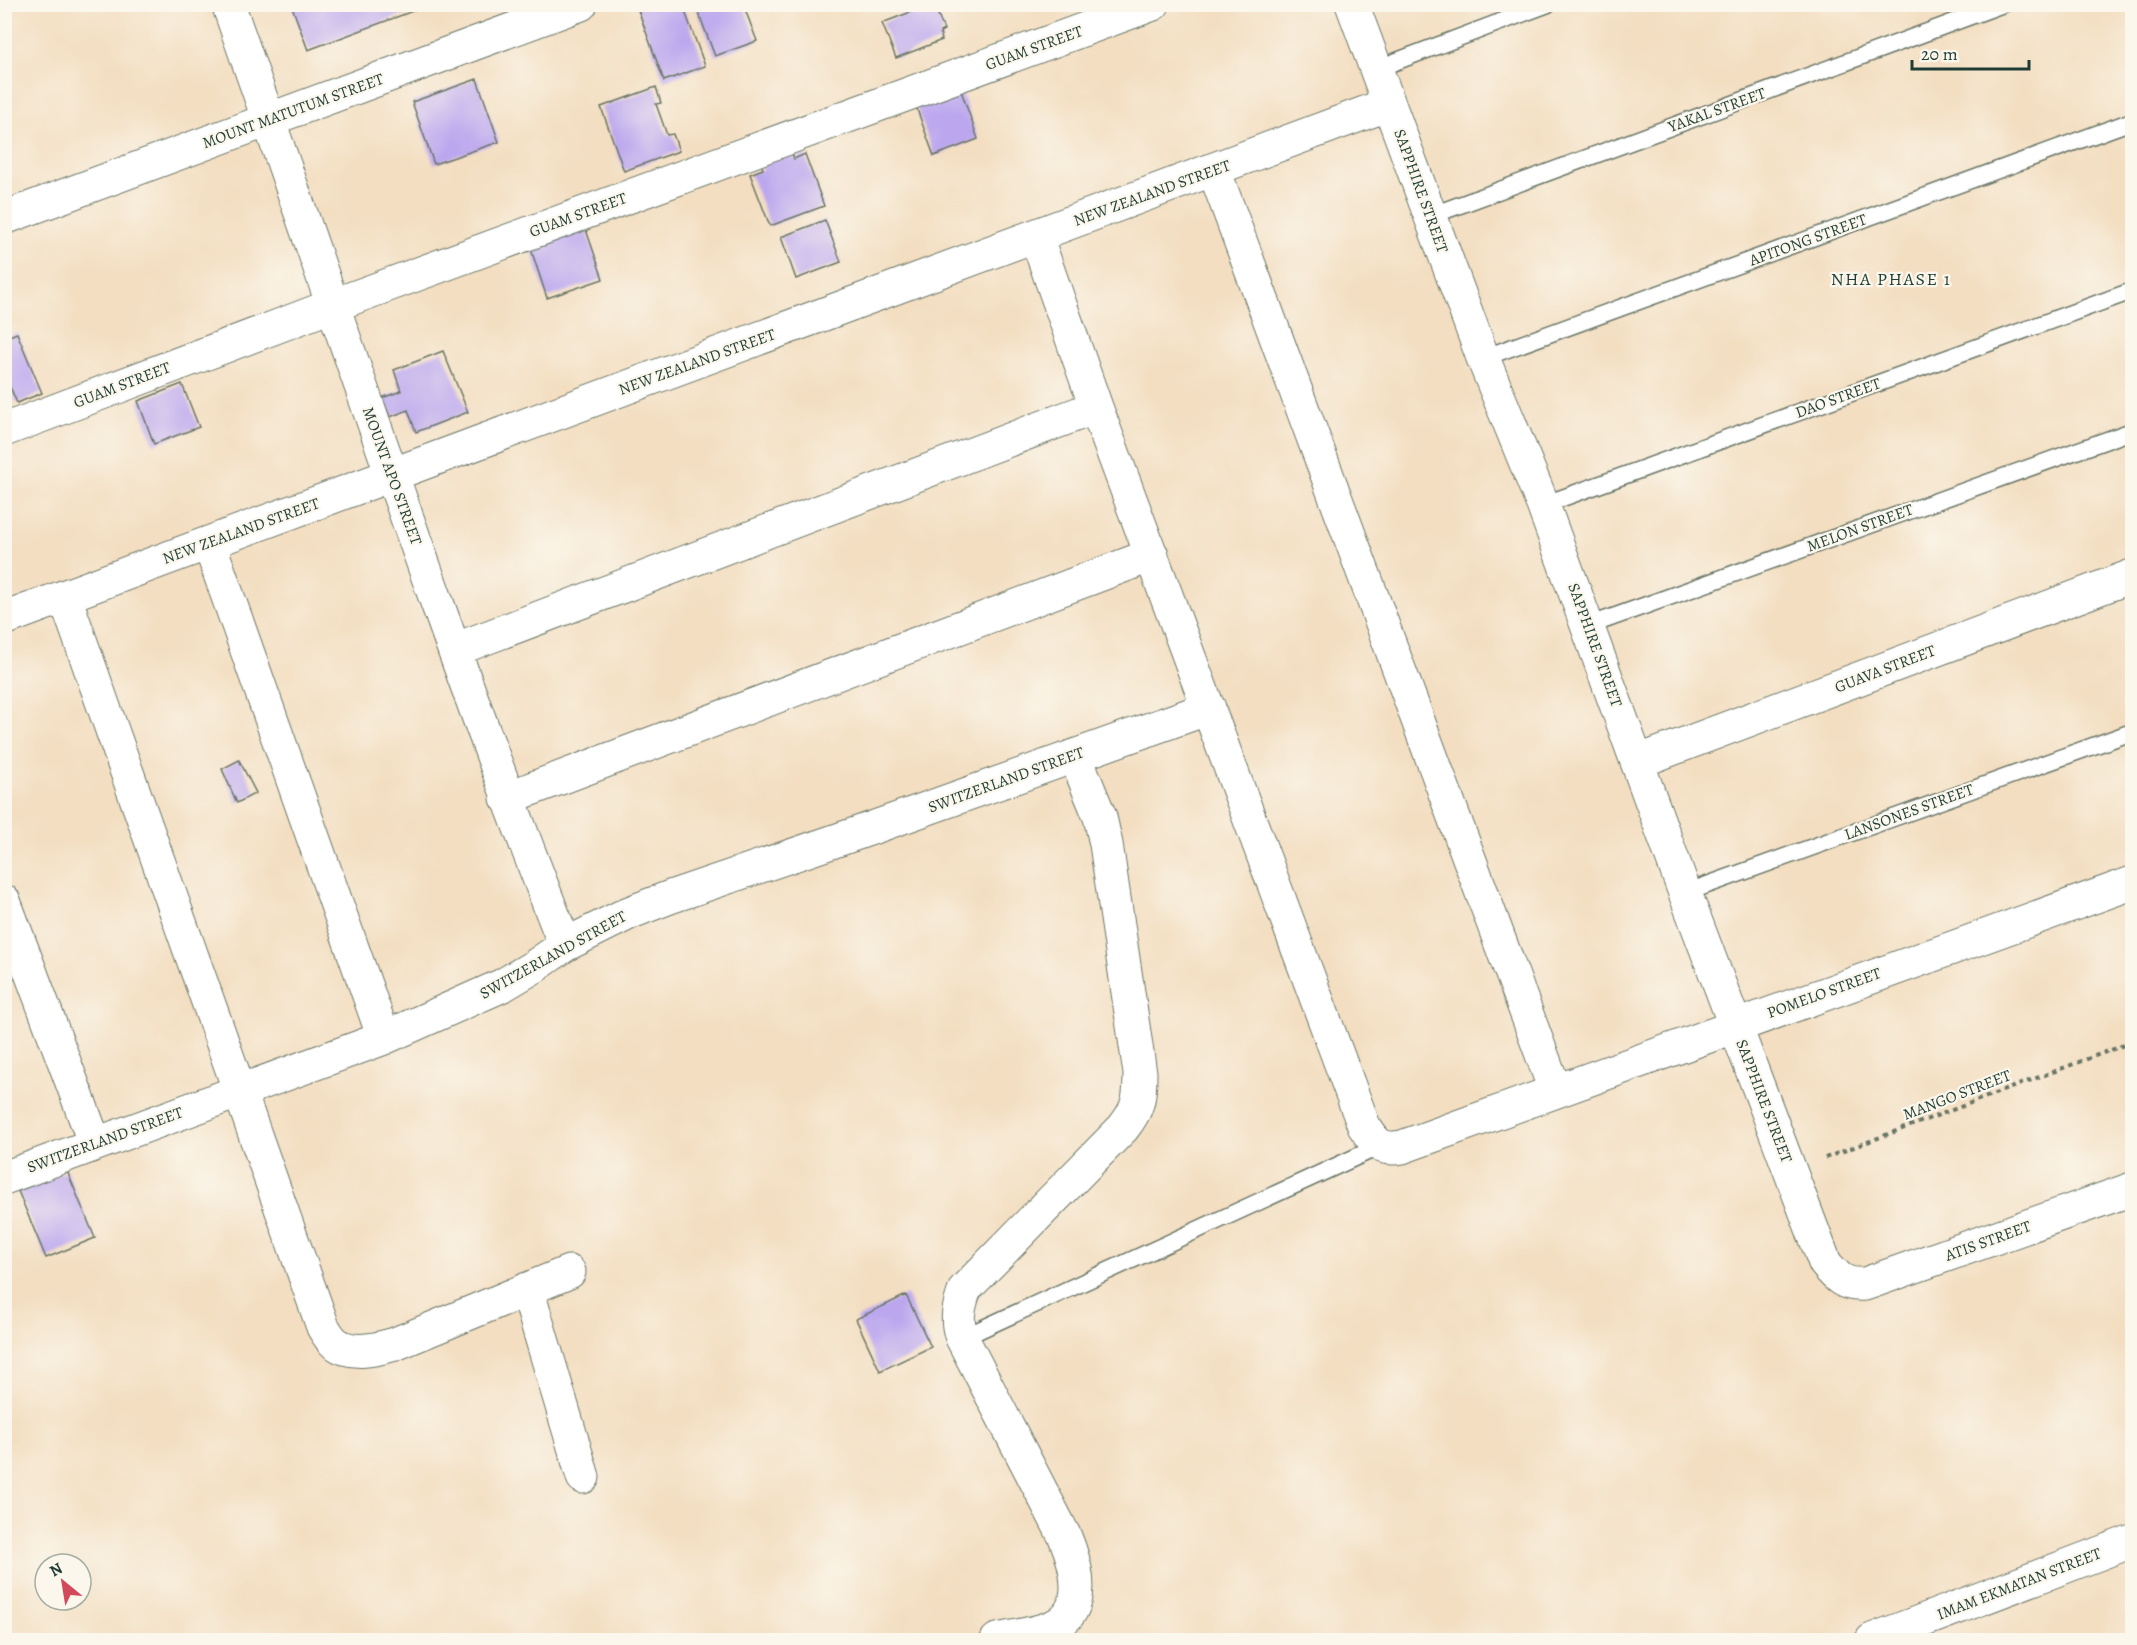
<svg xmlns="http://www.w3.org/2000/svg" width="2137" height="1645" font-family="Alegreya,serif">
  <style>
    .building { fill: #bca7ee }
    .lines { fill: none; stroke-linecap: round; stroke-linejoin: round }
    .service-casing { stroke: #697565; stroke-width: 19 }
    .minor-casing { stroke: #697565; stroke-width: 35 }
    .tertiary-casing { stroke: #697565; stroke-width: 35 }
    .path { stroke: #697565; stroke-width: 4; stroke-dasharray: 4.5 4.5; stroke-linecap: butt }
    .service { stroke: #fff; stroke-width: 16 }
    .minor { stroke: #fff; stroke-width: 33 }
    .tertiary { stroke: #fff; stroke-width: 33 }
    .labels { text-anchor: middle; dominant-baseline: central; stroke-width: 4.5; stroke-linejoin: round; paint-order: stroke }
    .street-label { font-size: 16px; fill: #1f3d34; stroke: #fbf7ec }
    .neighbourhood-label { font-size: 18px; letter-spacing: 1.5px; fill: #1f3d34; stroke: #fbf7ec }
  </style>
  <rect width="100%" height="100%" fill="#fbf7ec"/>
  <filter id="ink" filterUnits="userSpaceOnUse"><feTurbulence type="fractalNoise" baseFrequency=".0167" numOctaves="2"/><feDisplacementMap in="SourceGraphic" scale="12" xChannelSelector="R" yChannelSelector="G"/><feConvolveMatrix kernelMatrix="1 2 1 2 8 2 1 2 1" color-interpolation-filters="sRGB"/></filter>
  <filter id="wash" filterUnits="userSpaceOnUse"><feTurbulence type="fractalNoise" baseFrequency=".008" numOctaves="4" result="noise"/><feDisplacementMap in="SourceGraphic" scale="24" xChannelSelector="R" yChannelSelector="G"/><feGaussianBlur stdDeviation="1.35" result="paint"/><feColorMatrix in="noise" values="0 0 0 0 0 0 0 0 0 0 0 0 0 0 0 0 0 1.4 0 .05"/><feComposite in="paint" operator="in"/></filter>
  <g filter="url(#wash)">
    <rect width="100%" height="100%" fill="#f3dec1"/>
    <g id="blocks">
      <!-- building -->
      <path class="building" d="M291 4H429V5L308 50Z
        M642 4H676L677 9 683 6 705 66 664 81 637 7Z
        M695 4H743L757 41 715 56Z
        M929 5 930 9 935 7 944 30 940 32 942 40 896 58 882 23Z
        M477 79 499 142 434 164 412 102Z
        M959 85 978 139 934 156 914 101Z
        M656 87 661 103 656 104 667 135 673 134 679 151 624 171 601 107Z
        M789 144 794 159 805 154 824 206 770 226 750 174 763 169 758 156Z
        M825 220 841 262 796 279 781 237Z
        M583 221 603 279 547 298 528 240Z
        M17 333 42 393 17 403 4 373V338Z
        M443 351 468 412 416 432 408 410 390 417 382 398 401 391 394 370Z
        M182 384 199 427 154 444 138 401Z
        M239 760 256 793 237 803 222 769Z
        M67 1171 95 1238 46 1258 18 1191Z
        M906 1295 931 1347 880 1371 856 1319Z"/>
    </g>
  </g>
  <g filter="url(#ink)">
    <use href="#blocks" fill-opacity="0" stroke="#697565" stroke-width="1.5"/>
    <g class="lines">
      <!-- service casing -->
      <g class="service-casing">
        <path id="service" d="M1376 69 1548 4
          M1430 216 2003 4
          M1483 358 2132 121
          M1543 505 2132 291
          M1588 626 2132 431
          M1685 893 2132 732
          M962 1338 1380 1146"/>
      </g>
      <!-- minor casing -->
      <g class="minor-casing">
        <path id="minor" d="M228 4C339 319 443 635 565 945
          M1352 4 1483 358 1543 505 1685 893 1825 1263C1837 1278 1845 1286 1865 1284L2132 1189
          M1214 170 1555 1090
          M1036 236 1096 407 1364 1126C1375 1143 1380 1151 1402 1147L2132 883
          M4 430 331 306 1153 4
          M209 543 384 1038
          M65 597 323 1327C326 1332 330 1339 335 1343 352 1356 377 1349 395 1344L569 1272
          M4 619 1389 104
          M454 650 1096 407
          M1637 762 2132 576
          M507 798 1152 555
          M4 901 95 1144
          M4 1178 384 1038 503 985 535 966 565 945 629 913 670 897 858 833 1209 708
          M527 1289 583 1477
          M997 1640C1015 1636 1035 1634 1052 1627 1089 1611 1077 1566 1065 1537L962 1338C955 1320 959 1306 965 1289L1123 1128C1139 1108 1140 1098 1140 1073L1106 844 1100 817 1075 756
          M1872 1640 2132 1541"/>
      </g>
      <!-- tertiary casing -->
      <g class="tertiary-casing">
        <path id="tertiary" d="M4 218 581 4"/>
      </g>
      <!-- path -->
      <path class="path" d="M1825 1158 2132 1042"/>
      <!-- service -->
      <use href="#service" class="service"/>
      <!-- minor -->
      <use href="#minor" class="minor"/>
      <!-- tertiary -->
      <use href="#tertiary" class="tertiary"/>
    </g>
  </g>
  <g class="labels">
    <!-- street labels -->
    <g class="street-label">
      <text transform="translate(1034 48) rotate(-20)">GUAM STREET</text>
      <text transform="translate(1717 110) rotate(-20)">YAKAL STREET</text>
      <text transform="translate(293 111) rotate(-20)">MOUNT MATUTUM STREET</text>
      <text transform="translate(1421 191) rotate(70)">SAPPHIRE STREET</text>
      <text transform="translate(1152 193) rotate(-20)">NEW ZEALAND STREET</text>
      <text transform="translate(578 215) rotate(-20)">GUAM STREET</text>
      <text transform="translate(1808 240) rotate(-20)">APITONG STREET</text>
      <text transform="translate(697 362) rotate(-20)">NEW ZEALAND STREET</text>
      <text transform="translate(122 385) rotate(-21)">GUAM STREET</text>
      <text transform="translate(1838 398) rotate(-20)">DAO STREET</text>
      <text transform="translate(392 476) rotate(70)">MOUNT APO STREET</text>
      <text transform="translate(1860 528) rotate(-20)">MELON STREET</text>
      <text transform="translate(241 531) rotate(-20)">NEW ZEALAND STREET</text>
      <text transform="translate(1595 645) rotate(70)">SAPPHIRE STREET</text>
      <text transform="translate(1885 669) rotate(-21)">GUAVA STREET</text>
      <text transform="translate(1006 780) rotate(-20)">SWITZERLAND STREET</text>
      <text transform="translate(1909 812) rotate(-20)">LANSONES STREET</text>
      <text transform="translate(553 955) rotate(-29)">SWITZERLAND STREET</text>
      <text transform="translate(1824 993) rotate(-20)">POMELO STREET</text>
      <text transform="translate(1957 1095) rotate(-21)">MANGO STREET</text>
      <text transform="translate(1764 1101) rotate(69)">SAPPHIRE STREET</text>
      <text transform="translate(105 1140) rotate(-20)">SWITZERLAND STREET</text>
      <text transform="translate(1988 1241) rotate(-20)">ATIS STREET</text>
      <text transform="translate(2019 1584) rotate(-21)">IMAM EKMATAN STREET</text>
    </g>
    <!-- neighbourhood labels -->
    <g class="neighbourhood-label">
      <text x="1891" y="279">NHA PHASE 1</text>
    </g>
  </g>
  <!-- margin -->
  <rect width="2137" height="1645" fill="none" stroke="#fbf7ec" stroke-width="24"/>
  <!-- north arrow -->
  <g transform="translate(63 1582) rotate(330)"><circle r="28" fill="#fbf7ec" stroke="#a3ada2" stroke-width="1.5"/>
  <path d="M0-4.5L10 22L0 15L-10 22Z" fill="#d1495b"/>
  <text y="-9" font-size="16" font-weight="bold" text-anchor="middle" fill="#1f3d34">N</text>
  </g>
  <!-- scale -->
  <path d="M1912 60v9h117v-9" fill="none" stroke="#1f3d34" stroke-width="3"/>
  <text x="1921" y="60" font-size="18" fill="#1f3d34" stroke="#fbf7ec" stroke-width="4.5" paint-order="stroke">20 m</text>
</svg>
